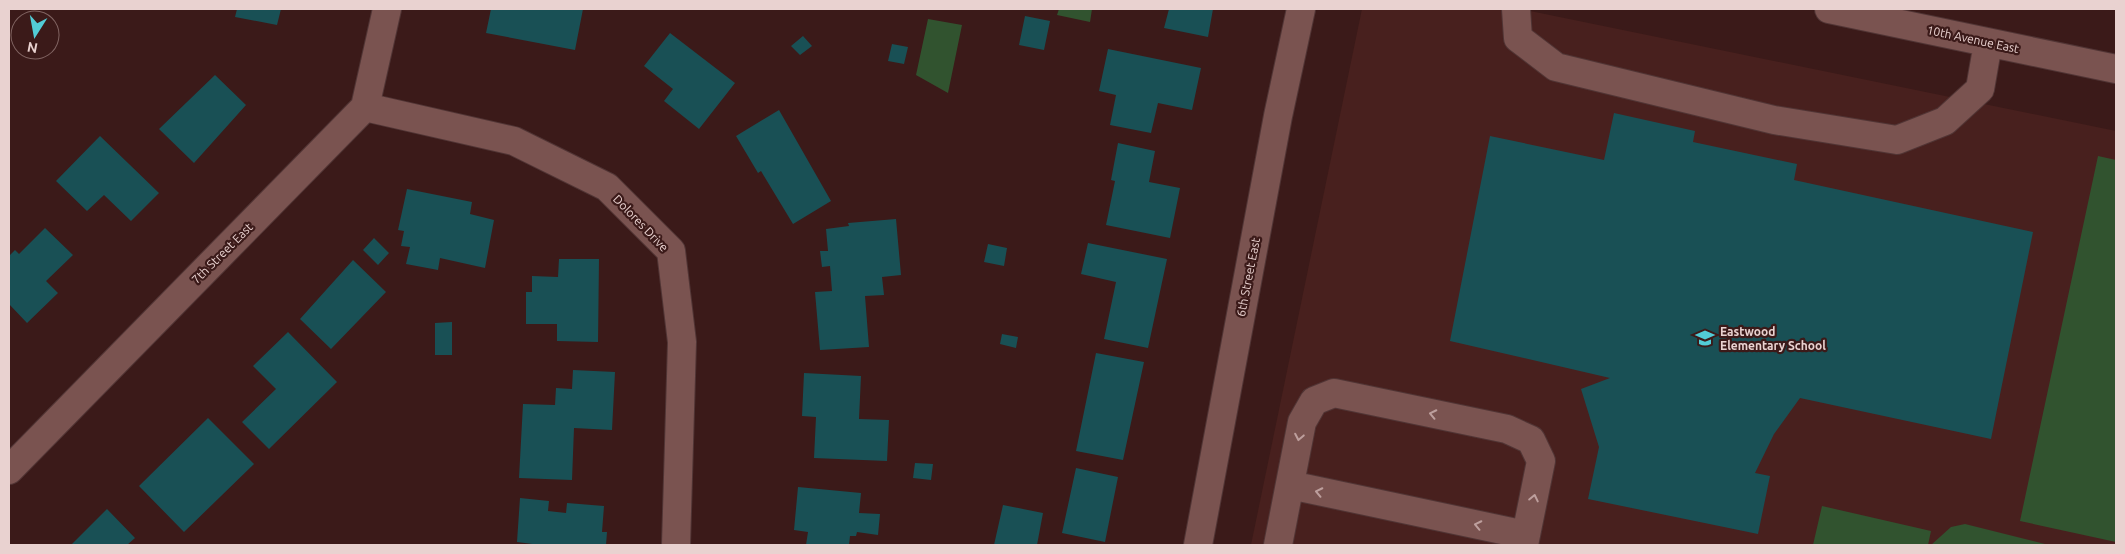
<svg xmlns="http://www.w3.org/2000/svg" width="2125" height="554" font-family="Ubuntu,sans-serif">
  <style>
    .built { fill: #48201e }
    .green { fill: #31532f }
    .building { fill: #195055 }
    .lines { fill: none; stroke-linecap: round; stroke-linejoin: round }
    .minor-casing { stroke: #513535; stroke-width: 30 }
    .minor { stroke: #7a5350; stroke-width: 28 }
    .oneway { stroke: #bd9f9d }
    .labels { text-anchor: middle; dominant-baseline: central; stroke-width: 4.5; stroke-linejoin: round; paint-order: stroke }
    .street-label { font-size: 12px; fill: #e9d2d0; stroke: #3b1a19 }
    .poi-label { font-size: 12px; font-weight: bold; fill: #e9d2d0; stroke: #3b1a19; text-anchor: start }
  </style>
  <rect width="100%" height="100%" fill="#3b1a19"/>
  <!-- built -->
  <path class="built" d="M1362 9H1520L2116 131V545H1251Z"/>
  <!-- green -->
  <path class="green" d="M1059 9H1092L1090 22 1057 15Z
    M928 19 962 25 948 93 916 75Z
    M2098 156 2116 160V542L2020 521Z
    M1822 506 1931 531 1928 545H1813Z
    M1965 524 2049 545H1931L1951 527Z"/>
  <!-- building -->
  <path class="building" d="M237 9H281L277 25 235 17Z
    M491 9H583L575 50 486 33Z
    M1169 9H1213L1208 37 1164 28Z
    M1025 16 1050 21 1044 50 1019 45Z
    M670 33 735 83 699 129 664 101 673 89 644 66Z
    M803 36 812 46 800 55 791 46Z
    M892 44 908 47 904 64 888 61Z
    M1108 49 1201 68 1192 110 1158 103 1151 133 1110 125 1116 95 1099 91Z
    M215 75 246 105 194 163 159 129Z
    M779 110 831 201 793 224 761 171 758 173 736 136Z
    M1614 113 1695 131 1693 142 1797 164 1794 180 2033 232 1991 439 1800 398 1774 434 1755 473 1770 476 1758 534 1588 499 1599 447 1581 389 1610 378 1450 341 1490 136 1604 160Z
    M100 136 159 193 131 221 104 195 87 211 56 181Z
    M1118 143 1155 151 1149 182 1180 188 1170 238 1106 225 1115 181 1111 180Z
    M407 189 472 202 470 214 494 220 485 268 440 258 438 270 406 264 410 247 401 246 404 231 398 230Z
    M896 219 901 275 882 277 884 295 865 296 869 347 820 350 815 292 832 291 830 266 822 267 820 251H828L826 229 849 226 848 223Z
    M45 228 73 255 46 281 58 293 27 323 9 304V256L15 250 19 254Z
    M374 238 389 253 378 265 363 250Z
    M1088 243 1167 259 1148 348 1104 339 1116 282 1081 274Z
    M988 244 1007 248 1004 266 984 262Z
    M559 259H599L598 342 557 341V324H526V292H532V276L558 277Z
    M353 260 386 292 331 349 300 319Z
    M452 322V355H435V323Z
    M288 332 337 382 269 449 242 422 276 389 253 366Z
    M1002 334 1018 337 1016 348 1000 344Z
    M1096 353 1144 362 1123 460 1076 451Z
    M573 370 615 372 612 430 574 428 572 480 519 478 523 404 555 405 556 388 572 389Z
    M804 373 861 376 859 419 889 420 887 461 814 458 816 417 802 416Z
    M208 418 254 464 184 532 139 486Z
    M915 463 933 464 931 480 913 478Z
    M1076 468 1118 477 1105 542 1062 533Z
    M798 487 861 493 859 513 880 514 878 535 857 532 856 536H850L849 545H806L808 532 794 530Z
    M520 498 549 501 548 511 566 513 567 503 604 506 602 532H607L606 545H540L517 542Z
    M1003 505 1043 513 1037 545H994Z
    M107 509 135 538 127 545H71Z"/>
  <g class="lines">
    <!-- minor casing -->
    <g class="minor-casing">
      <path id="minor" d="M1516 9 1518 38 1556 67 1774 120 1897 140 1945 121 1980 89 1988 43
        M1829 9 2116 69
        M365 107 514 141 607 187 671 251 682 342 676 545
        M9 470 365 107 387 9
        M1290 485 1526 535
        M1198 545 1278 116 1301 9
        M1278 545 1302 422 1314 401 1334 393 1507 429 1531 440 1541 461 1524 545"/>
    </g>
    <!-- minor -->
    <use href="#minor" class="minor"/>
  </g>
  <!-- one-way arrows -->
  <defs><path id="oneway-chevron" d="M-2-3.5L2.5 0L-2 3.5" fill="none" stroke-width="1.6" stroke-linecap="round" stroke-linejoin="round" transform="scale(1.25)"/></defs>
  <g class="oneway">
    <use href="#oneway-chevron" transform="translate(1433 414) rotate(-168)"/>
    <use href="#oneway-chevron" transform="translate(1299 437) rotate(101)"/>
    <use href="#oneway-chevron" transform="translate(1319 492) rotate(-168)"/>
    <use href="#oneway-chevron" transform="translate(1534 498) rotate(-78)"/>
    <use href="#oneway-chevron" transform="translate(1478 525) rotate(-168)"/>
  </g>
  <!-- icons -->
  <defs>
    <g id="school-bare" transform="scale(1.5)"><path d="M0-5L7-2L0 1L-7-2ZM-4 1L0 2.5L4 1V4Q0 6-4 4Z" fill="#52ccd6" stroke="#3b1a19" stroke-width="2.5" paint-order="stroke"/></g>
  </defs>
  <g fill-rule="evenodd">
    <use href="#school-bare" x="1705" y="338"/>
  </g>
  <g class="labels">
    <!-- street labels -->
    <g class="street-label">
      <text transform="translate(1973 39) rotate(12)">10th Avenue East</text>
      <text transform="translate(641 223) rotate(46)">Dolores Drive</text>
      <text transform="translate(222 253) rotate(-45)">7th Street East</text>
      <text transform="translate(1248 277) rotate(-79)">6th Street East</text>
    </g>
    <!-- poi labels -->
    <g class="poi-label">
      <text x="1720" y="331">Eastwood<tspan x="1720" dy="14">Elementary School</tspan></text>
    </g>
  </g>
  <!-- border -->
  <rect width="2125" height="554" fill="none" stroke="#e9d2d0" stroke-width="20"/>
  <!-- north arrow -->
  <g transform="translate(35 35) rotate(191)"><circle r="24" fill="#3b1a19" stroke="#816462"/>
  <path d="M0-4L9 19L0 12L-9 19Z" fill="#52ccd6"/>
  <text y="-8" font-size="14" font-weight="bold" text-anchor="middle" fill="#e9d2d0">N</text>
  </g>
</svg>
